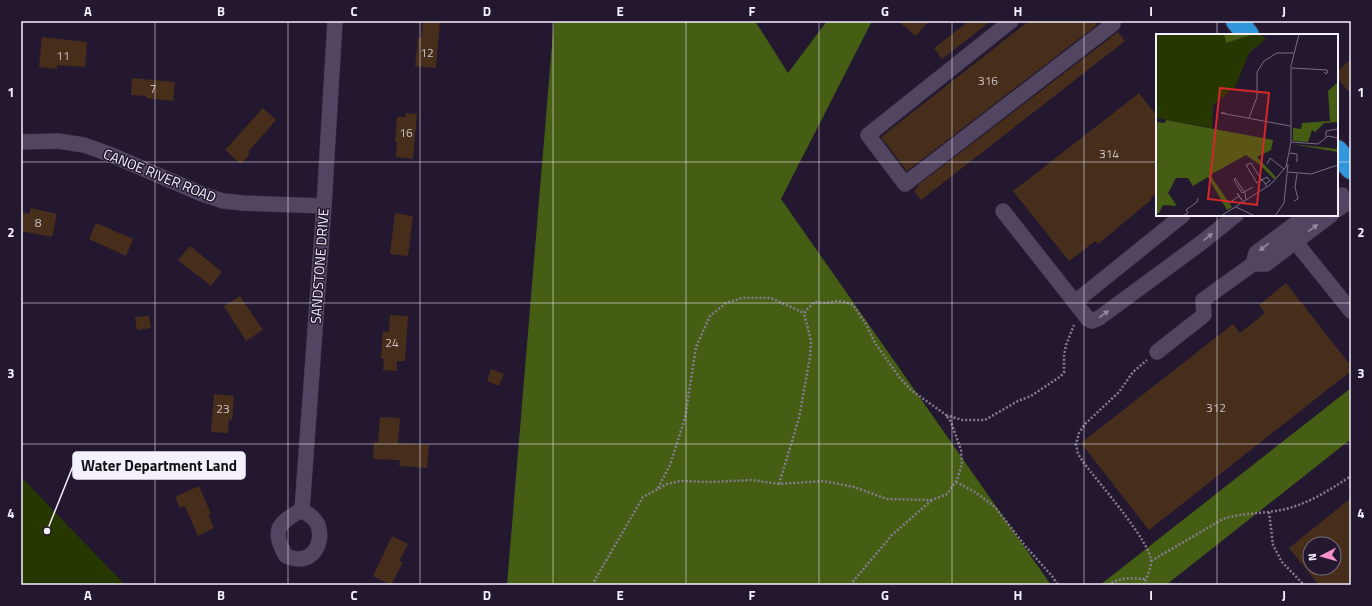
<svg xmlns="http://www.w3.org/2000/svg" width="1372" height="606" font-family="'Titillium Web',sans-serif">
  <style>
    .green { fill: #263700 }
    .forest { fill: #465e13 }
    .building { fill: #472e1b; fill-rule: evenodd }
    .lines { fill: none; stroke-linecap: round; stroke-linejoin: round }
    .minor-casing { stroke: #3b3245; stroke-width: 16 }
    .highway-casing { stroke: #3b3245; stroke-width: 24 }
    .path { stroke: #847c8f; stroke-width: 2.5; stroke-dasharray: 2 2; stroke-linecap: butt }
    .minor { stroke: #514561; stroke-width: 15 }
    .highway { stroke: #3296da; stroke-width: 22 }
    .oneway { fill: #93899f }
    .grid { fill: none; stroke: #f5f0fd; stroke-width: 1; stroke-opacity: 0.55 }
    .labels { text-anchor: middle; dominant-baseline: central; stroke-width: 3; stroke-linejoin: round; paint-order: stroke }
    .number-label { font-size: 12px; fill: #cac0c4 }
    .street-label { font-size: 14px; fill: #f5f0fd; stroke: #231830 }
    .inset-road { fill: none; stroke: #776e82; stroke-width: 1 }
    .view { fill: #d62828; fill-opacity: 0.15; stroke: #d62828; stroke-width: 2 }
    .inset-edge { fill: none; stroke: #f5f0fd; stroke-width: 2 }
    .leader { fill: none; stroke: #f5f0fd; stroke-width: 1.5 }
    .callout-dot { fill: #f5f0fd; stroke: #231830; stroke-width: 1.5 }
    .callout { fill: #f5f0fd; stroke: #f5f0fd; stroke-width: 1.5 }
    .callout-label { font-size: 15px; text-anchor: middle; font-weight: bold; fill: #111 }
    .neatline { fill: none; stroke: #f5f0fd; stroke-width: 1.5 }
    .grid-label { font-size: 13px; text-anchor: middle; font-weight: bold; fill: #f5f0fd }
  </style>
  <rect width="100%" height="100%" fill="#231830"/>
  <!-- green -->
  <path class="green" d="M21 477 125 585H21Z"/>
  <!-- forest -->
  <path class="forest" d="M554 21H755L788 73 827 21H872L781 199 1051 585H507Z
    M1351 388V439L1166 585H1100Z"/>
  <!-- building -->
  <path class="building" d="M423 21H440L436 68 415 66 418 38H421Z
    M898 21H929L916 36Z
    M969 21H991L942 59 934 48Z
    M1029 21H1094L1097 25 907 171 881 137Z
    M1118 32 1125 41 921 200 914 191 919 186 918 185Z
    M42 37 87 42 85 67 57 65V69L39 67Z
    M1351 59V94L1337 78V72Z
    M132 78 175 82 173 101 146 98V96L131 95Z
    M1139 93 1157 116V193L1150 198 1151 200 1098 244 1095 241 1069 261 1013 191Z
    M263 108 276 120 248 152 250 154 241 164 225 150Z
    M406 113 417 114 413 159 396 157 397 142H395L397 117H405Z
    M31 208 57 214 52 237 21 231V212L29 214Z
    M395 213 413 216 408 256 390 254Z
    M96 223 133 239 126 256 89 239Z
    M190 246 222 272 211 286 178 260Z
    M1286 283 1351 366V371L1149 530 1081 443 1233 324 1240 333 1265 313 1259 305Z
    M240 296 263 330 246 341 224 306Z
    M390 315 408 316 405 361H397V371L383 370 384 359H381L383 331 389 332Z
    M149 316 151 328 137 330 135 317Z
    M491 369 504 374 499 386 487 381Z
    M214 394 234 396 232 420 229 419 228 433 211 432Z
    M380 417 400 418 398 443 429 445 427 468 399 466 400 460 373 459 374 442H378Z
    M199 486 211 514 208 515 214 528 198 536 185 506 180 508 175 497Z
    M1351 498V585H1319L1289 548ZM1310 544H1334V568H1310Z
    M392 536 408 544 399 561 403 562 391 585 373 576Z"/>
  <g class="lines">
    <!-- minor casing -->
    <g class="minor-casing">
      <path id="minor" d="M1011 21 868 135 905 184 1113 24 1111 21
        M21 142 58 141 84 145 109 154 202 194 223 201 243 203 324 206
        M1337 210 1344 205 1342 195
        M1003 211 1088 319 1092 321 1099 318 1201 243 1236 215
        M1307 215 1256 253 1253 264H1266L1331 215
        M1289 234 1351 311
        M1075 302 1183 215
        M1157 352 1204 315 1203 300 1253 264
        M302 510 324 206 335 21
        M302 510C308 514 315 518 318 525 323 540 316 559 298 559 294 559 289 557 286 556 271 531 278 522 302 510Z"/>
    </g>
    <!-- highway casing -->
    <g class="highway-casing">
      <path id="highway" d="M1237 21 1248 35
        M1337 151 1351 168"/>
    </g>
    <!-- path -->
    <path class="path" d="M956 482 975 492 995 507 1026 547 1052 576 1058 585
      M779 484 799 418 810 357 811 341 804 313 814 302 827 303 837 301 845 302 853 305 866 324 875 343 900 378 911 390 946 415
      M658 488 670 465 685 418 696 347 710 316 726 303 742 298H771L804 313
      M1269 512 1273 545 1282 562 1304 585
      M1151 561 1223 519C1241 513 1257 514 1275 511 1304 507 1328 491 1351 476
      M592 585 643 497 667 484 680 481 710 482 752 480 779 484 824 481 854 487 887 499 932 500 947 494 957 480 962 464 961 450 951 422 946 415 962 420H985L1018 401 1031 396 1061 376 1064 372V356L1066 345 1074 325
      M850 585 892 535 932 500
      M1108 585C1120 577 1132 578 1146 579
      M1144 585C1146 578 1151 569 1151 562 1152 543 1097 481 1084 463L1078 454 1076 444 1079 433 1085 424 1119 392 1133 372 1147 360"/>
    <!-- minor -->
    <use href="#minor" class="minor"/>
    <!-- highway -->
    <use href="#highway" class="highway"/>
  </g>
  <!-- one-way arrows -->
  <defs><path id="oneway-solid" d="M-6-.8H1V-3.2L6.5 0L1 3.2V.8H-6Z"/></defs>
  <g class="oneway">
    <use href="#oneway-solid" transform="translate(1313 228) rotate(-37)"/>
    <use href="#oneway-solid" transform="translate(1208 237) rotate(-38)"/>
    <use href="#oneway-solid" transform="translate(1264 247) rotate(143)"/>
    <use href="#oneway-solid" transform="translate(1104 314) rotate(-36)"/>
  </g>
  <!-- grid -->
  <path class="grid" d="M155 21V585M288 21V585M420 21V585M553 21V585M686 21V585M819 21V585M952 21V585M1084 21V585M1217 21V35M21 162H1157M1337 162H1351M1217 215V585M21 303H1351M21 444H1351"/>
  <g class="labels">
    <!-- number labels -->
    <g class="number-label">
      <text x="427" y="52">12</text>
      <text x="63" y="55">11</text>
      <text x="988" y="80">316</text>
      <text x="153" y="88">7</text>
      <text x="406" y="132">16</text>
      <text x="1109" y="153">314</text>
      <text x="38" y="222">8</text>
      <text x="392" y="342">24</text>
      <text x="1216" y="407">312</text>
      <text x="223" y="408">23</text>
    </g>
    <!-- street labels -->
    <g class="street-label">
      <text transform="translate(160 175) rotate(22)">CANOE RIVER ROAD</text>
      <text transform="translate(319 266) rotate(-86)">SANDSTONE DRIVE</text>
    </g>
  </g>
  <!-- overview -->
  <g transform="translate(1156 34)">
    <rect width="182" height="182" fill="#231830"/>
    <path d="M0 0H68L70 9 98 0H104L110 5 93 19 79 53 57 71 56 94 0 84Z" fill="#263700"/>
    <path d="M68 0H98L70 9ZM182 48V88L168 89 159 98 156 96 152 108 137 107V94L145 95 146 89 174 87 172 57ZM10 86 117 106 115 116 101 123 120 143 118 145 103 130 90 121 54 141 76 173 71 176 52 143 37 152 32 144H20L12 159 21 172 7 171 3 179H0V88L9 89ZM136 110 182 115V118Z" fill="#465e13"/>
    <path class="inset-road" d="M136 34 171 36 172 38 170 40 168 38M69 79H65L134 92M93 84 101 63V38L108 27 121 19H138M170 103V97L182 95M135 108 162 110 172 102 182 104M134 119 141 120V128M111 130 114 124 128 135M132 138 155 140 182 131M79 144 78 146 86 159 97 153M79 144 89 159 90 166M109 150 114 147 111 143 107 145 106 146 101 149 90 131 95 129 105 145 108 148 111 153M86 166 81 159 87 168M138 167 142 165 139 153 141 140M73 169 83 162M80 173 99 182M27 182 32 179 30 176 41 168 42 164M65 182 115 150 130 133 135 108V32L143 0M119 182 128 169 132 130"/>
    <path class="view" d="M64 54 113 59 101 171 52 165Z"/>
    <rect width="182" height="182" class="inset-edge"/>
  </g>
  <!-- callouts -->
  <path class="leader" d="M47 531L73 466"/>
  <circle class="callout-dot" cx="47" cy="531" r="4"/>
  <rect class="callout" x="73" y="452" width="172" height="27" rx="4"/>
  <g class="callout-label">
    <text x="159" y="471">Water Department Land</text>
  </g>
  <!-- border -->
  <rect width="1372" height="606" fill="none" stroke="#231830" stroke-width="44"/>
  <!-- north arrow -->
  <g transform="translate(1322 556) rotate(264)"><circle r="19" fill="#231830" stroke="#776e82"/>
  <path d="M0-3L7 15L0 10L-7 15Z" fill="#f890cc"/>
  <text y="-6" font-size="11" font-weight="bold" text-anchor="middle" fill="#f5f0fd">N</text>
  </g>
  <rect x="22" y="22" width="1328" height="562" class="neatline"/>
  <g class="grid-label">
    <text x="88" y="16">A</text>
    <text x="221" y="16">B</text>
    <text x="354" y="16">C</text>
    <text x="487" y="16">D</text>
    <text x="620" y="16">E</text>
    <text x="752" y="16">F</text>
    <text x="885" y="16">G</text>
    <text x="1018" y="16">H</text>
    <text x="1151" y="16">I</text>
    <text x="1284" y="16">J</text>
    <text x="11" y="97">1</text>
    <text x="1361" y="97">1</text>
    <text x="11" y="237">2</text>
    <text x="1361" y="237">2</text>
    <text x="11" y="378">3</text>
    <text x="1361" y="378">3</text>
    <text x="11" y="518">4</text>
    <text x="1361" y="518">4</text>
    <text x="88" y="600">A</text>
    <text x="221" y="600">B</text>
    <text x="354" y="600">C</text>
    <text x="487" y="600">D</text>
    <text x="620" y="600">E</text>
    <text x="752" y="600">F</text>
    <text x="885" y="600">G</text>
    <text x="1018" y="600">H</text>
    <text x="1151" y="600">I</text>
    <text x="1284" y="600">J</text>
  </g>
</svg>
